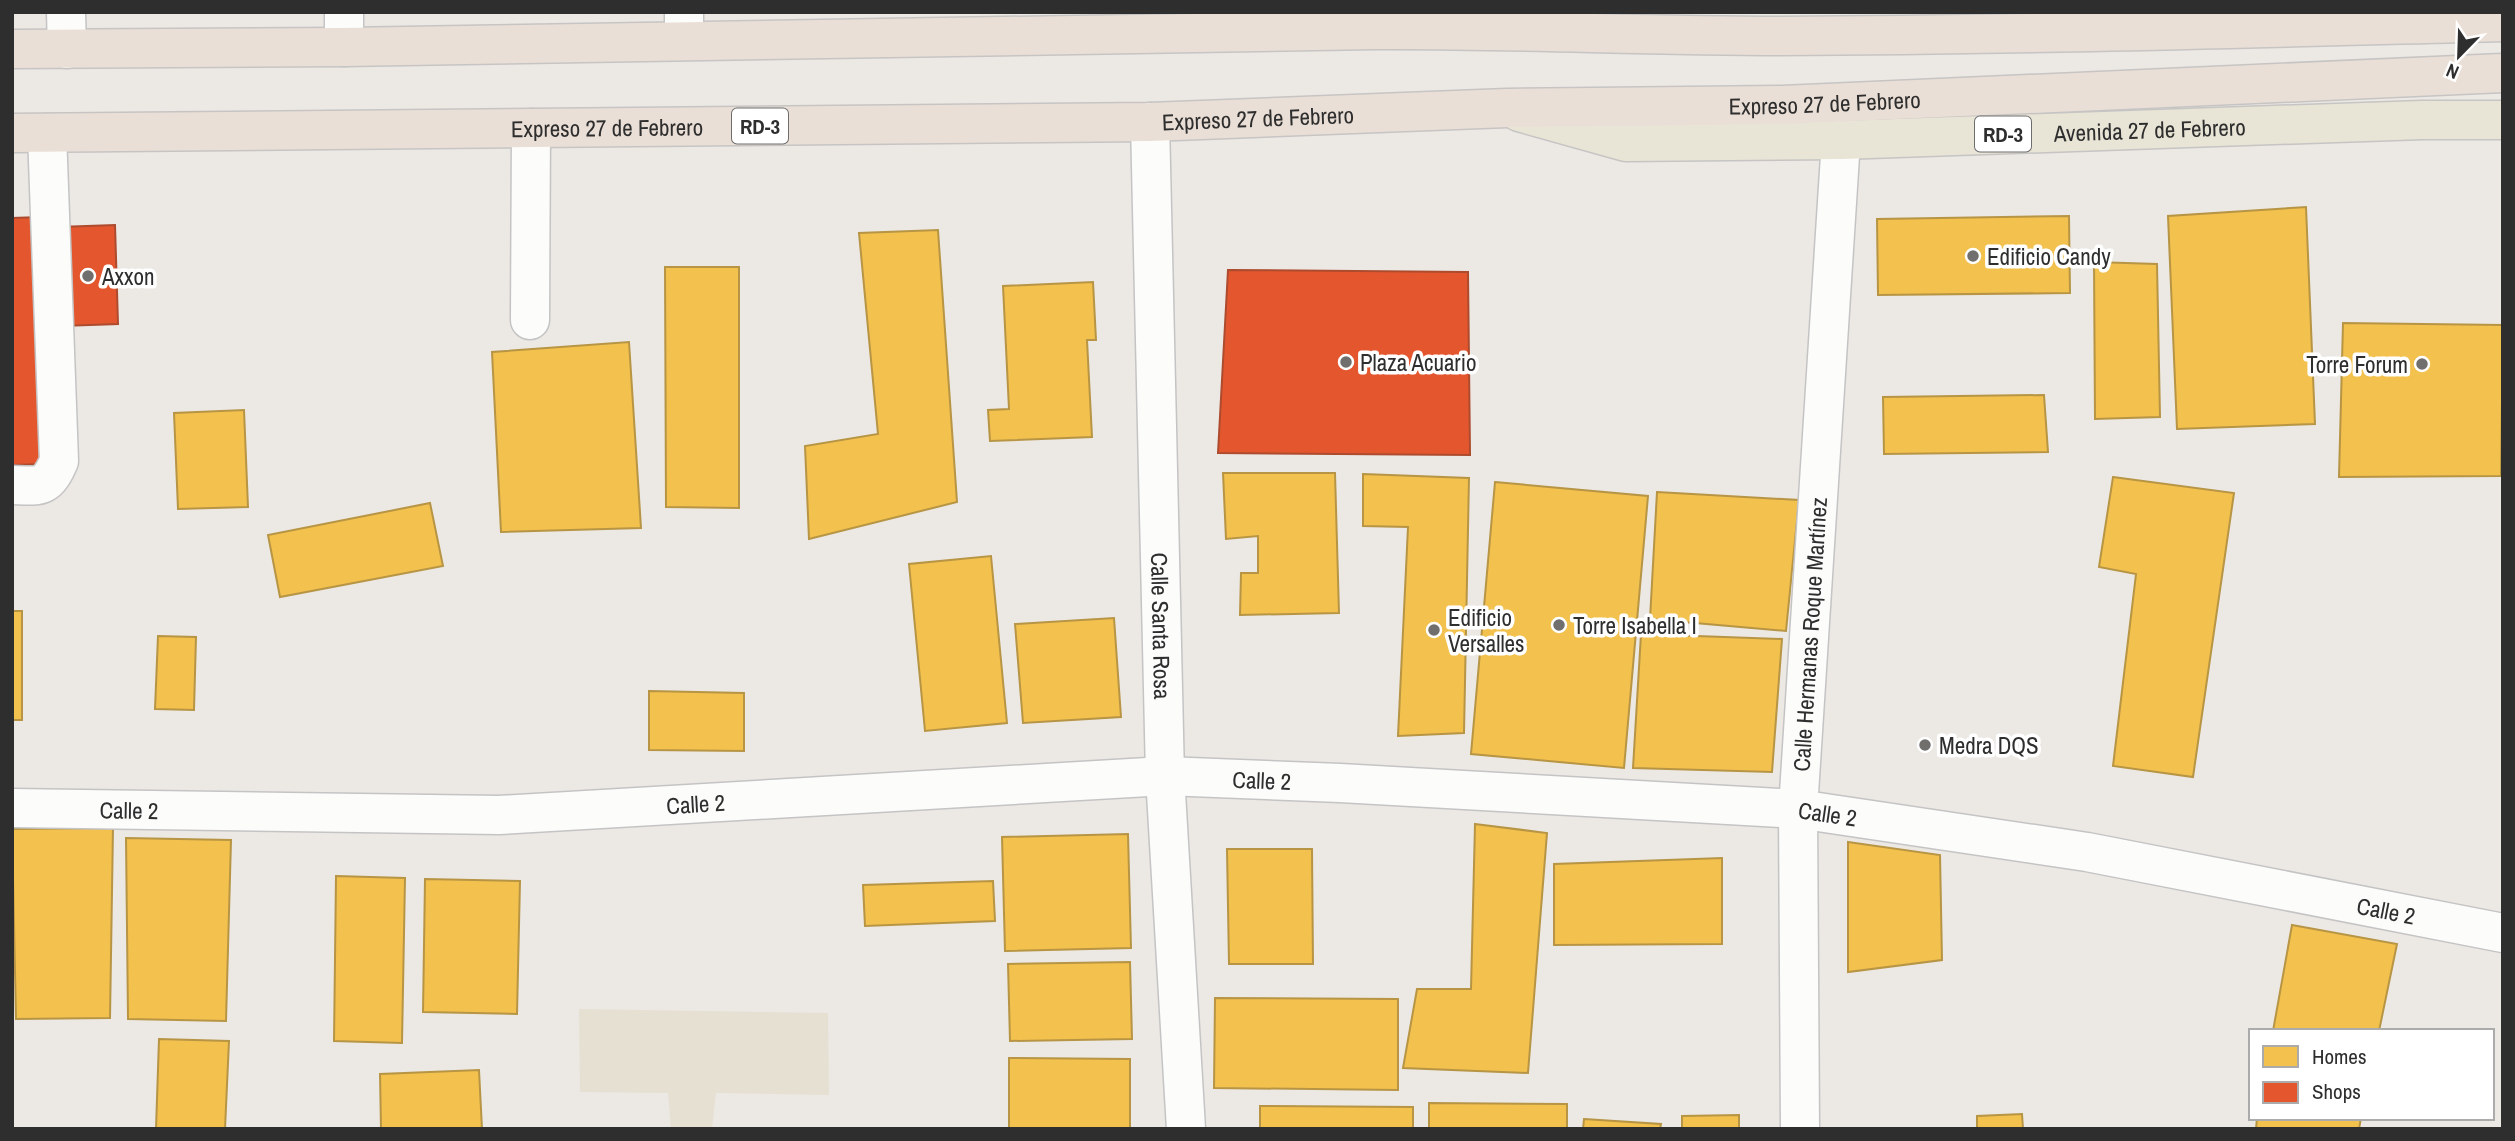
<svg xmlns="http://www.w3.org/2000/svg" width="2515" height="1141" font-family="'Archivo Narrow',sans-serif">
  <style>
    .education { fill: #e6e0d3 }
    .homes { fill: #f2c14e; stroke: #b79544; stroke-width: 2 }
    .shops { fill: #e4572e; stroke: #ad4b2e; stroke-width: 2 }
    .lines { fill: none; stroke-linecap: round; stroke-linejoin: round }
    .minor-casing { stroke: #c5c4c5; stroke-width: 41 }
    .major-casing { stroke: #c6c5c4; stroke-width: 41 }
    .highway-casing { stroke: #c6c5c4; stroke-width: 41 }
    .minor { stroke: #fcfcfb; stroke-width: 38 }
    .major { stroke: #e8e4d6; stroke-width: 38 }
    .highway { stroke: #eadfd6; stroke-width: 38 }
    .poi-dot { fill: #706f6e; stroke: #fff; stroke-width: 2.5 }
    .labels { text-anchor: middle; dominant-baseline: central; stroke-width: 7; stroke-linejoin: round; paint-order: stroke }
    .shield { fill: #fff; stroke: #6d6d6d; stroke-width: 2 }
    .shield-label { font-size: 21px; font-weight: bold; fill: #2e2e2e }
    .street-label { font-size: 23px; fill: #2e2e2e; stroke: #fff }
    .poi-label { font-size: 23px; fill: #2e2e2e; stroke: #fff; text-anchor: start }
  </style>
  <rect width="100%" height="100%" fill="#ece8e4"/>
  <!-- education -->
  <path class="education" d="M579 1009 828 1013 829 1095 716 1093 712 1129H671L668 1093 580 1092Z"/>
  <!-- homes -->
  <path class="homes" d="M2306 207 2315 424 2177 429 2168 216Z
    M2069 216 2070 293 1878 295 1877 219Z
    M938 230 957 502 809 539 805 446 878 434 859 233Z
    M2094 262 2157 264 2160 417 2095 419Z
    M665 267H739V508L666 507Z
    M1093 282 1096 340H1087L1092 437 990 441 988 410 1009 409 1003 286Z
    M2343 323 2503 325 2501 476 2339 477Z
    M629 342 641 528 501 532 492 352Z
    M2044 395 2048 452 1884 454 1883 397Z
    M244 410 248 507 178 509 174 413Z
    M1223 473H1335L1339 613 1240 615 1241 573H1258V536L1226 539Z
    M1363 474 1469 478 1464 733 1398 736 1408 527 1363 526Z
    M2113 477 2234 493 2193 777 2113 766 2136 574 2099 567Z
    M1495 482 1648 496 1624 768 1471 754Z
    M1657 492 1799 500 1786 631 1650 619Z
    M430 503 443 566 280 597 268 535Z
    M991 556 1007 723 925 731 909 564Z
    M12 611H22V720H12Z
    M1114 618 1121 717 1023 723 1015 624Z
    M1641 634 1782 639 1772 772 1633 768Z
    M158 636 196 637 194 710 155 709Z
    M649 691 744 693V751L649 750Z
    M1475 824 1547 833 1528 1073 1403 1068 1417 989H1471Z
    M113 828 110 1018 16 1019 12 829Z
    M1128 834 1131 948 1005 951 1002 837Z
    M126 838 231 840 226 1021 128 1019Z
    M1848 842 1940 855 1942 960 1848 972Z
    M1227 849H1312L1313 964H1229Z
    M1722 858V944L1554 945V864Z
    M336 876 405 878 402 1043 334 1041Z
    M425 879 520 881 517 1014 423 1012Z
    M993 881 995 921 865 926 863 885Z
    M2292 925 2397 944 2379 1031H2273Z
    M1130 962 1132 1039 1010 1041 1008 964Z
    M1215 998 1398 999V1090L1214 1088Z
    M159 1039 229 1041 225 1129H156Z
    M1009 1058 1130 1059V1129H1009Z
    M479 1070 482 1129H381L380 1074Z
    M1429 1103 1567 1104V1129H1429Z
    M1260 1106 1413 1107V1129H1260Z
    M2022 1114 2023 1129H1977V1116Z
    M1739 1115V1129H1682V1116Z
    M2257 1118H2361L2359 1129H2256Z
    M1584 1119 1661 1124 1660 1129H1583Z"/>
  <!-- shops -->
  <path class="shops" d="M41 217 45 464 12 465V218Z
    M115 225 118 324 62 326 58 227Z
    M1228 270 1468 272 1470 455 1218 453Z"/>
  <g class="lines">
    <!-- minor casing -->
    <g class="minor-casing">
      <g id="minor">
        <path d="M66 12 67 49"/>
        <path d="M344 12V47"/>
        <path d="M684 12V40"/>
        <path id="s1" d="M1150 122 1165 776 1186 1129"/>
        <path d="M530 320 531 128"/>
        <path d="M12 485C40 486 47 489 59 461L47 133"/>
        <path id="s2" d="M12 808 499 815 1165 776 1340 783 1798 809 2087 852 2503 933"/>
        <path id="s3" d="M1800 1129 1798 809 1841 140"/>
      </g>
    </g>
    <!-- major casing -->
    <g class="major-casing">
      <g id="major">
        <path id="s4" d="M1519 112 1626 142 1841 140 2422 120H2503"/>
      </g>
    </g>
    <!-- highway casing -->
    <g class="highway-casing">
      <g id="highway">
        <path d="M12 49 344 47 1374 30C1510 29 1646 36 1782 36 2022 35 2263 28 2503 22"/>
        <path id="s5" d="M12 133 1150 122 1507 108 1783 105 2503 73"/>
      </g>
    </g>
    <!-- minor -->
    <use href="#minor" class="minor"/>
    <!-- major -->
    <use href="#major" class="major"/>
    <!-- highway -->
    <use href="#highway" class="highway"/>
  </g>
  <!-- markers -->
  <g class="poi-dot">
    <circle cx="1973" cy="256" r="7"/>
    <circle cx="88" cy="276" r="7"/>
    <circle cx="1346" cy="362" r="7"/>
    <circle cx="2422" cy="364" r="7"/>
    <circle cx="1559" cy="625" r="7"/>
    <circle cx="1434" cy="630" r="7"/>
    <circle cx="1925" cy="745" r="7"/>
  </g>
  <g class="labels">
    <!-- shield labels -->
    <g class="shield">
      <rect x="732" y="108.5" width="56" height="35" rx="5"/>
      <rect x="1975" y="116.5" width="56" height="35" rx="5"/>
    </g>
    <g class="shield-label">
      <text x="760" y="126">RD-3</text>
      <text x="2003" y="134">RD-3</text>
    </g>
    <!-- street labels -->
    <g class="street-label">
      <text stroke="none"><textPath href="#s5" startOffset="1813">Expreso 27 de Febrero</textPath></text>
      <text stroke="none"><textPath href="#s5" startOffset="1246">Expreso 27 de Febrero</textPath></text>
      <text stroke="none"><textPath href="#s5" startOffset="595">Expreso 27 de Febrero</textPath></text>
      <text stroke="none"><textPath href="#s4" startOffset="635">Avenida 27 de Febrero</textPath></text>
      <text stroke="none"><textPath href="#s1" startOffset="504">Calle Santa Rosa</textPath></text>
      <text stroke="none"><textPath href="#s3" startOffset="495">Calle Hermanas Roque Martínez</textPath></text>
      <text stroke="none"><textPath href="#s2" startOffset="1251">Calle 2</textPath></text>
      <text stroke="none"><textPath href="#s2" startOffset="684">Calle 2</textPath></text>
      <text stroke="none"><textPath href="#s2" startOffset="117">Calle 2</textPath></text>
      <text stroke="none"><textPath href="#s2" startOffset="1818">Calle 2</textPath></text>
      <text stroke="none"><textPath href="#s2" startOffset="2385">Calle 2</textPath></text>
    </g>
    <!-- poi labels -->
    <g class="poi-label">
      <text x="1987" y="256">Edificio Candy</text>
      <text x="102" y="276">Axxon</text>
      <text x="1360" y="362">Plaza Acuario</text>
      <text x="2408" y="364" text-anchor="end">Torre Forum</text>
      <text x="1448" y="617">Edificio<tspan x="1448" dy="26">Versalles</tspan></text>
      <text x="1573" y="625">Torre Isabella I</text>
      <text x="1939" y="745">Medra DQS</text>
    </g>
  </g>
  <!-- border -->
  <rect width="2515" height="1141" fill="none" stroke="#2e2e2e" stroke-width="28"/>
  <!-- legend -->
  <rect x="2249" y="1029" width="245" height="91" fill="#ffffff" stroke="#ababab" stroke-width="2"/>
  <rect x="2263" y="1046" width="35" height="21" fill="#f2c14e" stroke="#ababab" stroke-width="2"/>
  <text x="2312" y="1064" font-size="21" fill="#2e2e2e">Homes</text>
  <rect x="2263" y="1082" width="35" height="21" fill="#e4572e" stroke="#ababab" stroke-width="2"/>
  <text x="2312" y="1099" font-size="21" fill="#2e2e2e">Shops</text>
  <!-- north arrow -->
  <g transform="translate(2459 56) rotate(203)" stroke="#ffffff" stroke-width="5" paint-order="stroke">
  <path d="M0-5L12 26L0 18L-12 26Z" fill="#2e2e2e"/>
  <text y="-10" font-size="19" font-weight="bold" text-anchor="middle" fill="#2e2e2e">N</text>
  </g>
</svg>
